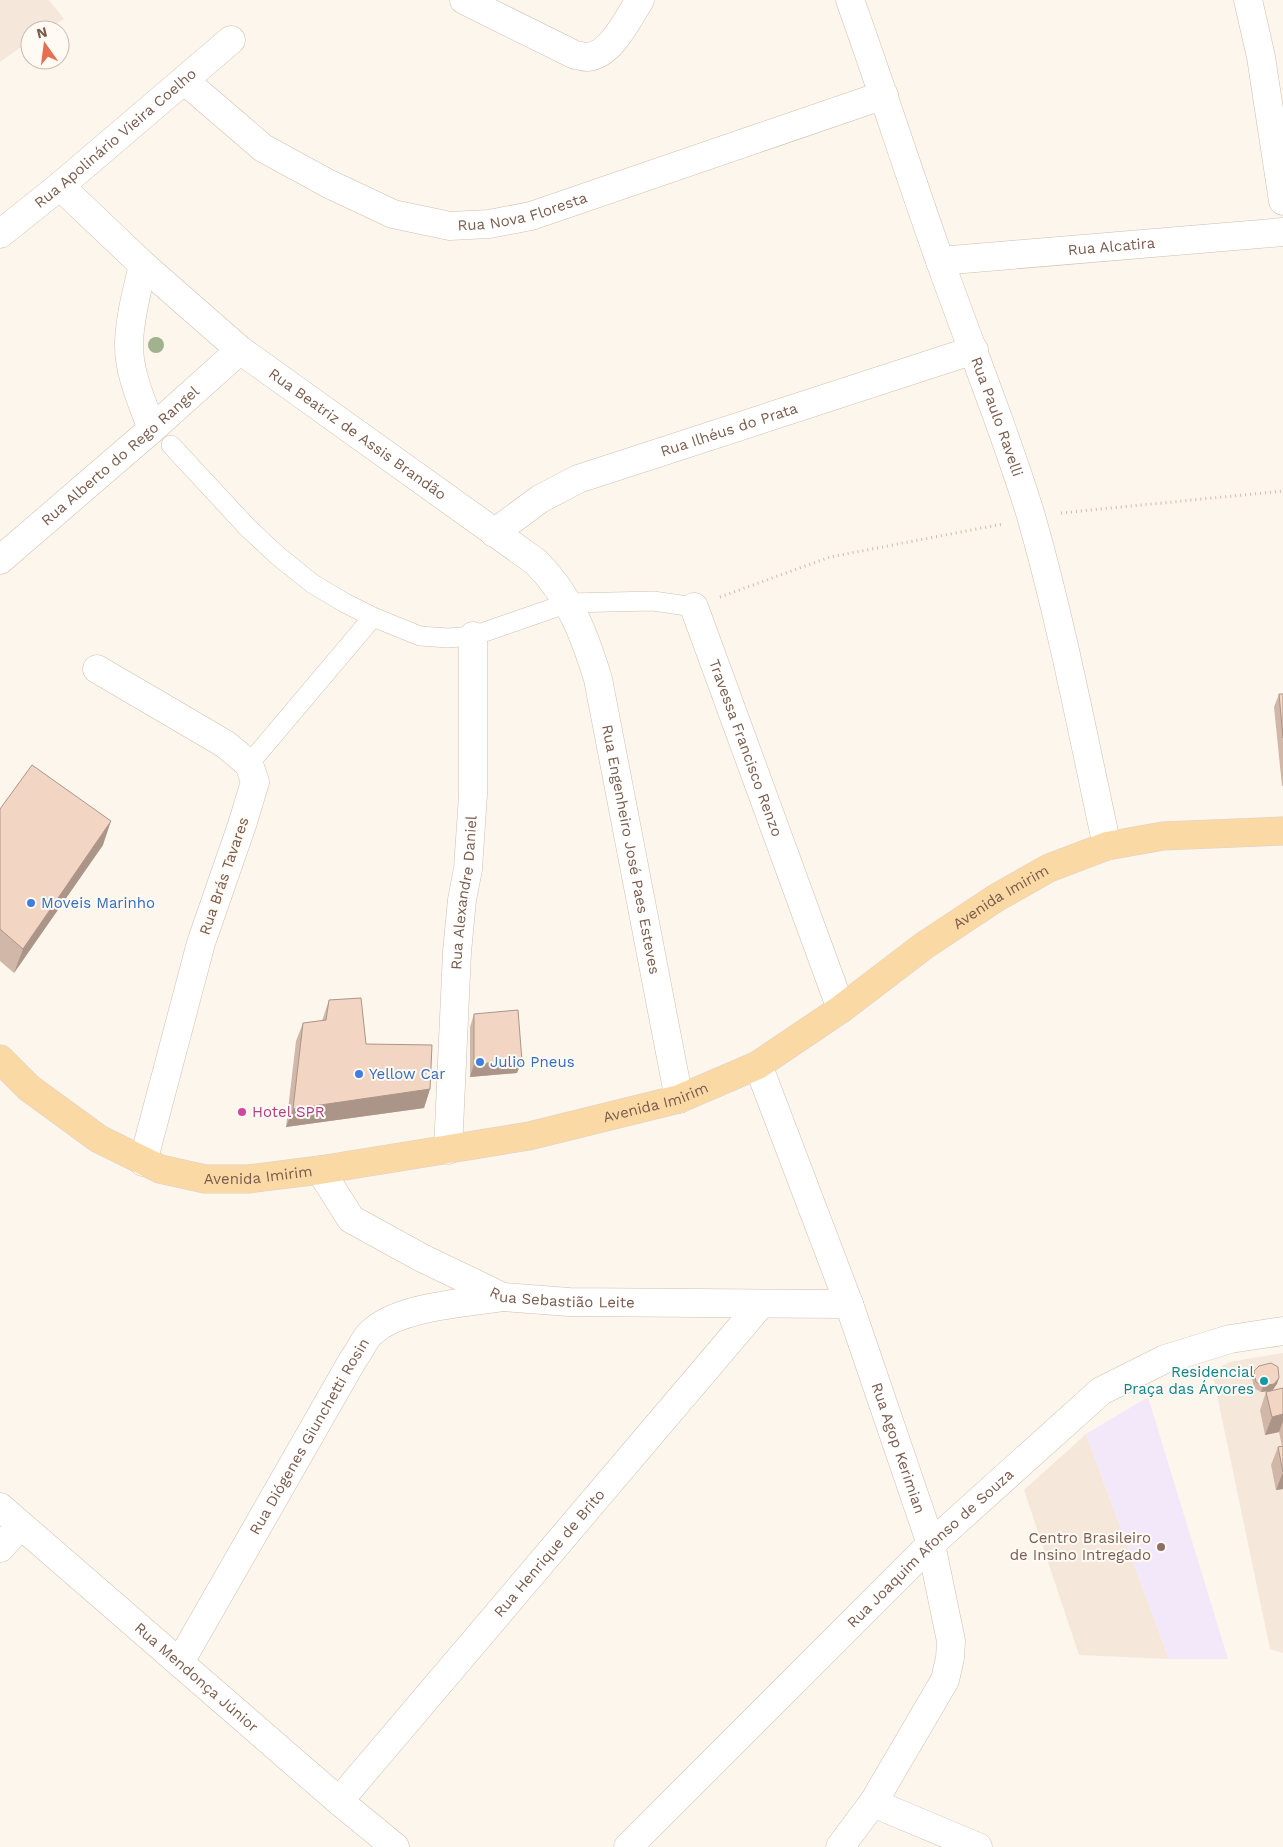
<svg xmlns="http://www.w3.org/2000/svg" width="1283" height="1847" font-family="'Work Sans',sans-serif">
  <style>
    .residential { fill: #f5e8da }
    .education { fill: #f3e8fa }
    .lines { fill: none; stroke-linecap: round; stroke-linejoin: round }
    .service-casing { stroke: #d1beb0; stroke-width: 20 }
    .minor-casing { stroke: #d1beb0; stroke-width: 29 }
    .primary-casing { stroke: #dad1cd; stroke-width: 29 }
    .path { stroke: #d9b8a5; stroke-width: 3; stroke-dasharray: 1 4; stroke-linecap: butt }
    .service { stroke: #fff; stroke-width: 19 }
    .minor { stroke: #fff; stroke-width: 28 }
    .primary { stroke: #fbd9a5; stroke-width: 28 }
    .tree { fill: #a0b28e }
    .wall { fill: #d1b7a8 }
    .shaded-wall { fill: #aa9588 }
    .building { fill: #f3d5c3; stroke: #aa9588 }
    .shop-dot { fill: #3f7fe0; stroke: #fffaf3; stroke-width: 2 }
    .hotel-dot { fill: #d1479c; stroke: #fffaf3; stroke-width: 2 }
    .culture-dot { fill: #0f9aa8; stroke: #fffaf3; stroke-width: 2 }
    .education-dot { fill: #8d6e63; stroke: #fffaf3; stroke-width: 2 }
    .labels { text-anchor: middle; dominant-baseline: central; stroke-width: 4; stroke-linejoin: round; paint-order: stroke }
    .street-label { font-size: 15px; fill: #7a5c4d; stroke: #fffaf3 }
    .shop-label { font-size: 15px; fill: #366cbe; stroke: #fffaf3; text-anchor: start }
    .hotel-label { font-size: 15px; fill: #b23c85; stroke: #fffaf3; text-anchor: start }
    .culture-label { font-size: 15px; fill: #0d838f; stroke: #fffaf3; text-anchor: end }
    .education-label { font-size: 15px; fill: #785e54; stroke: #fffaf3; text-anchor: end }
  </style>
  <rect width="100%" height="100%" fill="#fdf6ec"/>
  <!-- residential -->
  <path class="residential" d="M0 0H49L64 19 47 30H30V41L0 62Z
    M1283 1353V1653L1270 1649 1212 1371 1230 1362Z
    M1086 1434 1169 1659 1079 1655 1024 1490Z"/>
  <!-- education -->
  <path class="education" d="M1148 1397 1228 1659H1169L1086 1434Z"/>
  <g class="lines">
    <!-- service casing -->
    <g class="service-casing">
      <path id="service" d="M171 445 248 528 278 556 313 584 345 603 373 617 420 636 448 638 473 636 568 603 653 601 694 607
        M249 764 373 617"/>
    </g>
    <!-- minor casing -->
    <g class="minor-casing">
      <g id="minor">
        <path d="M464 0 575 55C578 55 583 57 587 57 611 56 628 18 640 0"/>
        <path id="s1" d="M850 0C881 86 909 174 940 261 970 346 1005 430 1031 516 1062 624 1083 736 1107 846"/>
        <path d="M1248 0 1261 57 1283 201"/>
        <path id="s2" d="M185 81 263 148 329 184 393 214 450 226 489 224 531 216 884 95"/>
        <path id="s3" d="M60 186 143 265 240 350 536 562C570 596 584 634 598 679L679 1099"/>
        <path id="s4" d="M0 234 60 186 231 40"/>
        <path id="s5" d="M940 261 1283 232"/>
        <path d="M143 265C137 291 130 316 129 342 128 372 142 402 152 429"/>
        <path id="s6" d="M494 533 540 499 578 479 974 350"/>
        <path id="s7" d="M0 560 152 429 240 350"/>
        <path id="s8" d="M694 607 841 1009"/>
        <path d="M97 669 225 744 249 764 255 782 242 825 201 943 143 1162"/>
        <path id="s9" d="M758 1065 849 1304 931 1544 951 1641 950 1658 945 1680 873 1803 840 1847"/>
        <path id="s10" d="M448 1150 457 952 462 900 468 869 473 795V636"/>
        <path id="s11" d="M320 1170 351 1219 422 1258 503 1297 569 1302 849 1304"/>
        <path id="s12" d="M0 1507 339 1801 395 1847"/>
        <path d="M0 1548 21 1525"/>
        <path id="s13" d="M180 1662 354 1358C360 1351 364 1339 371 1333 398 1306 467 1303 503 1297"/>
        <path id="s14" d="M339 1801 760 1305"/>
        <path d="M873 1803 978 1847"/>
        <path id="s15" d="M628 1847 931 1544 1101 1391 1165 1359 1230 1339 1283 1331"/>
      </g>
    </g>
    <!-- primary casing -->
    <g class="primary-casing">
      <g id="primary">
        <path id="s16" d="M0 1059 29 1088 99 1139 160 1169 205 1179H248L320 1170 529 1136 679 1099 758 1065 841 1009 925 945 996 898 1049 868 1107 846 1163 836 1283 831"/>
      </g>
    </g>
    <!-- path -->
    <path class="path" d="M1061 513 1283 491
      M720 597 830 557 1003 524"/>
    <!-- service -->
    <use href="#service" class="service"/>
    <!-- minor -->
    <use href="#minor" class="minor"/>
    <!-- primary -->
    <use href="#primary" class="primary"/>
  </g>
  <!-- trees -->
  <circle class="tree" cx="156" cy="345" r="8"/>
  <!-- wall -->
  <path class="wall" d="M1279 694H1283V786H1282L1274 707Z
    M0 809 103 845 14 973 0 961Z
    M329 1000 366 1044 430 1089 424 1108 286 1127 296 1041 303 1023 322 1021Z
    M474 1014 517 1073 470 1077V1027Z
    M1254 1371 1277 1384 1261 1392 1254 1388 1252 1378Z
    M1283 1388V1489L1276 1490 1271 1465 1278 1447 1282 1446 1279 1432 1265 1435 1260 1410 1266 1392Z"/>
  <!-- shaded-wall -->
  <path class="shaded-wall" d="M111 821 103 845 14 973 23 949Z
    M522 1061 517 1073 470 1077 474 1064Z
    M430 1089 424 1108 286 1127 293 1109Z
    M1279 1378 1277 1384 1272 1391 1261 1392 1263 1386Z
    M1283 1414V1421L1279 1432 1265 1435 1272 1417Z
    M1283 1472V1489L1276 1490Z"/>
  <!-- building -->
  <path class="building" d="M1279 694H1283V738Z
    M32 765 111 821 23 949 0 929V809Z
    M361 998 366 1044 432 1045 430 1089 293 1109 303 1023 326 1020 329 1000Z
    M518 1010 522 1061 474 1064V1014Z
    M1271 1363 1278 1367 1279 1378 1274 1384 1263 1386 1256 1382 1254 1371 1259 1366Z
    M1283 1388V1414L1272 1417 1266 1392Z
    M1283 1446V1472L1278 1447Z"/>
  <!-- markers -->
  <g class="shop-dot">
    <circle cx="31" cy="903" r="5"/>
    <circle cx="480" cy="1062" r="5"/>
    <circle cx="359" cy="1074" r="5"/>
  </g>
  <circle class="hotel-dot" cx="242" cy="1112" r="5"/>
  <circle class="culture-dot" cx="1264" cy="1381" r="5"/>
  <circle class="education-dot" cx="1161" cy="1547" r="5"/>
  <g class="labels">
    <!-- street labels -->
    <g class="street-label">
      <text stroke="none"><textPath href="#s4" startOffset="150">Rua Apolinário Vieira Coelho</textPath></text>
      <text stroke="none"><textPath href="#s2" startOffset="381">Rua Nova Floresta</textPath></text>
      <text stroke="none"><textPath href="#s5" startOffset="172">Rua Alcatira</textPath></text>
      <text stroke="none"><textPath href="#s1" startOffset="442">Rua Paulo Ravelli</textPath></text>
      <text stroke="none"><textPath href="#s6" startOffset="259">Rua Ilhéus do Prata</textPath></text>
      <text stroke="none"><textPath href="#s3" startOffset="388">Rua Beatriz de Assis Brandão</textPath></text>
      <text stroke="none"><textPath href="#s7" startOffset="159">Rua Alberto do Rego Rangel</textPath></text>
      <text stroke="none"><textPath href="#s8" startOffset="150">Travessa Francisco Renzo</textPath></text>
      <text stroke="none"><textPath href="#s3" startOffset="915">Rua Engenheiro José Paes Esteves</textPath></text>
      <text transform="translate(224 876) rotate(-71)">Rua Brás Tavares</text>
      <text stroke="none"><textPath href="#s10" startOffset="258">Rua Alexandre Daniel</textPath></text>
      <text stroke="none"><textPath href="#s16" startOffset="1105">Avenida Imirim</textPath></text>
      <text stroke="none"><textPath href="#s16" startOffset="700">Avenida Imirim</textPath></text>
      <text stroke="none"><textPath href="#s16" startOffset="295">Avenida Imirim</textPath></text>
      <text stroke="none"><textPath href="#s11" startOffset="288">Rua Sebastião Leite</textPath></text>
      <text stroke="none"><textPath href="#s13" startOffset="260">Rua Diógenes Giunchetti Rosin</textPath></text>
      <text stroke="none"><textPath href="#s9" startOffset="408">Rua Agop Kerimian</textPath></text>
      <text stroke="none"><textPath href="#s15" startOffset="425">Rua Joaquim Afonso de Souza</textPath></text>
      <text stroke="none"><textPath href="#s14" startOffset="325">Rua Henrique de Brito</textPath></text>
      <text stroke="none"><textPath href="#s12" startOffset="260">Rua Mendonça Júnior</textPath></text>
    </g>
    <!-- shop labels -->
    <g class="shop-label">
      <text x="41" y="903">Moveis Marinho</text>
      <text x="490" y="1062">Julio Pneus</text>
      <text x="369" y="1074">Yellow Car</text>
    </g>
    <!-- hotel labels -->
    <g class="hotel-label">
      <text x="252" y="1112">Hotel SPR</text>
    </g>
    <!-- culture labels -->
    <g class="culture-label">
      <text x="1254" y="1372">Residencial<tspan x="1254" dy="17">Praça das Árvores</tspan></text>
    </g>
    <!-- education labels -->
    <g class="education-label">
      <text x="1151" y="1538">Centro Brasileiro<tspan x="1151" dy="17">de Insino Intregado</tspan></text>
    </g>
  </g>
  <!-- north arrow -->
  <g transform="translate(45 45) rotate(346)"><circle r="24" fill="#fffaf3" stroke="#cabbb1"/>
  <path d="M0-4L9 19L0 12L-9 19Z" fill="#e76f51"/>
  <text y="-8" font-size="14" font-weight="bold" text-anchor="middle" fill="#7a5c4d">N</text>
  </g>
</svg>
